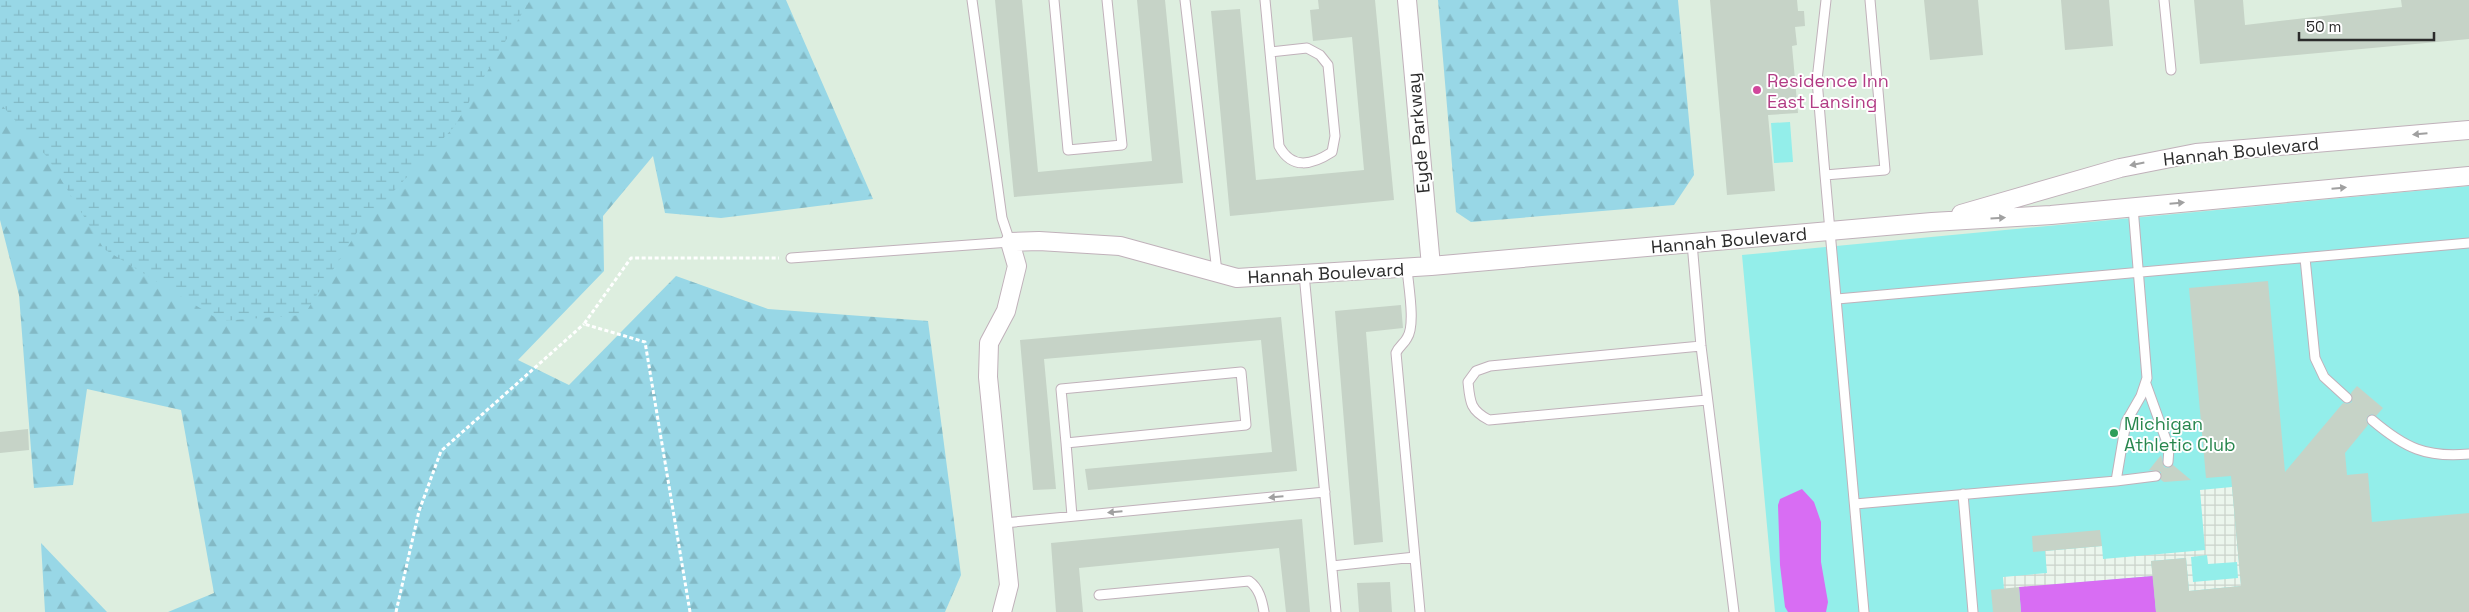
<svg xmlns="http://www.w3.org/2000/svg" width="2469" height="612" font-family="'Space Grotesk',sans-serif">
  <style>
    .forest { fill: url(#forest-firs) }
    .wetland { fill: url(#wetland-marsh) }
    .pitch { fill: #93eeea }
    .plaza { fill: url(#plaza-grid); fill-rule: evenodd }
    .water { fill: #d86df3 }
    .building { fill: #c6d3c7 }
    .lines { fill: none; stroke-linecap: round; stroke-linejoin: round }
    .lane-casing { stroke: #c0b1ba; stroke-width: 11 }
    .street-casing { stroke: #c0b1ba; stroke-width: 20 }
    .path { stroke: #fff; stroke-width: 3; stroke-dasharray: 4 2.5; stroke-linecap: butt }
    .lane { stroke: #fff; stroke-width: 9 }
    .street { stroke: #fff; stroke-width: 18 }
    .oneway { fill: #a0a0a0 }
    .hotel-dot { fill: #d1479c; stroke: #fff; stroke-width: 2 }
    .leisure-dot { fill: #2e9e5b; stroke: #fff; stroke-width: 2 }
    .labels { text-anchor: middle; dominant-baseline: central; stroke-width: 4; stroke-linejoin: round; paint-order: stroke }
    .hotel-label { font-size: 18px; fill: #b23c85; stroke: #fff; text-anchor: start }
    .street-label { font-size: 18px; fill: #2b2b2b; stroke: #fff }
    .leisure-label { font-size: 18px; fill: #27864d; stroke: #fff; text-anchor: start }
  </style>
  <defs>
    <pattern id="forest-firs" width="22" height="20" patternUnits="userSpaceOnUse" patternTransform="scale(1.25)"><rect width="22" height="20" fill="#98d7e6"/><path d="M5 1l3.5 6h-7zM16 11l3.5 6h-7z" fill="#83b9c5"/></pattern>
    <pattern id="wetland-marsh" width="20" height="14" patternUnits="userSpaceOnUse" patternTransform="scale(1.25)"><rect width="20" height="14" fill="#98d7e6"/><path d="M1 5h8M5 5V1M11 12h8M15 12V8" fill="none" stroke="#83b9c5"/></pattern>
    <pattern id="plaza-grid" width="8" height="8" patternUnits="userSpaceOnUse" patternTransform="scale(1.25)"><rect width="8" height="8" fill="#ebf6ed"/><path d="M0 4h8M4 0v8" fill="none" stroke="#cad3cb"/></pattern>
  </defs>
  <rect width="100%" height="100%" fill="#ddeedf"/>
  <!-- forest -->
  <path class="forest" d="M0 0H786L873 199 721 218 665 213 653 156 603 216 604 271 518 360 569 385 676 276 768 309 928 321 961 575 945 612H168L214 593 181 410 87 389 73 485 34 488 19 295 0 220Z
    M1438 0H1678L1694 175 1674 205 1471 222 1456 212Z
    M41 543 107 612H45Z"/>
  <!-- wetland -->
  <path class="wetland" d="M0 0H530L454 127 361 226 304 315 221 321 104 249 47 157 0 103Z"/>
  <!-- pitch -->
  <path class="pitch" d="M1790 122 1793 162 1774 163 1771 123Z
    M2469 186V612H1775L1742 255Z"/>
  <!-- plaza -->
  <path class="plaza" d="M2232 487 2241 586 2189 591 2186 558 2151 561 2153 576 2004 589 2003 577 2047 573 2045 551 2102 546 2103 559 2205 550 2200 490ZM2207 555 2208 564 2237 562 2238 578 2193 582 2191 557Z"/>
  <!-- water -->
  <path class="water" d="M1802 489 1814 502 1821 522V562L1828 602 1826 612H1788L1785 607 1780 565 1778 505 1780 499Z
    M2153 576 2156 612H2021L2019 587Z"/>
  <!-- building -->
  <path class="building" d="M995 0H1022L1038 172 1152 161 1137 0H1165L1183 183 1014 197Z
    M1318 0H1375L1394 200 1230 216 1211 11 1240 9 1256 180 1364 170 1352 37 1313 41 1310 10 1319 9Z
    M1710 0H1797L1798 11H1804L1805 26 1795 27 1797 45 1792 46 1798 113 1768 115 1775 191 1727 195Z
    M1924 0H1978L1983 55 1930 60Z
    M2061 0H2109L2113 46 2065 50Z
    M2194 0H2243L2245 25 2402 7 2401 0H2469V39L2200 64Z
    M2268 281 2285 472 2343 403 2348 404 2352 402 2351 393 2357 386 2383 408 2376 416 2372 414 2368 416 2366 420 2368 425 2345 453 2347 475 2368 473 2372 522 2469 513V612H2156L2151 561 2186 558 2189 591 2241 586 2231 476 2206 478 2189 288Z
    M1401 305 1403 328 1366 332 1383 542 1354 545 1335 311Z
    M1281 317 1297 471 1088 490 1085 469 1272 452 1261 340 1044 359 1056 489 1033 490 1020 340Z
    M28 429 29 450 0 453V432Z
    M2161 455 2164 467 2168 468 2173 465 2191 480 2164 482 2161 480V472L2149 470Z
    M1302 519 1310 612H1286L1279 548 1079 568 1083 612H1056L1051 543Z
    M2100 530 2102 546 2033 552 2032 536Z
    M1390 582 1392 612H1359L1357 583Z
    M2019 587 2021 612H1993L1991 590Z"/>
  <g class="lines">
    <!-- lane casing -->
    <g class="lane-casing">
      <path id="lane" d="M1054 0 1068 150 1122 145 1107 0
        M1185 0 1217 272
        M1265 0 1279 146C1292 170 1312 165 1332 152L1335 136 1328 65 1320 55 1307 48 1270 52
        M2164 0 2171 70
        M1825 175 1817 80 1826 0
        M1692 243 1701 346 1734 612
        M791 258 1010 242 1002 218 972 0
        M2305 258 2315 358 2324 377 2347 398
        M1407 268C1408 284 1416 325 1407 338 1404 344 1399 346 1396 353L1420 612
        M1304 274 1336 612
        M1837 299 2469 243
        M1701 346 1490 366 1476 371 1468 382C1470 402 1470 410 1489 420L1707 400
        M2146 384 2169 448 2168 462
        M2372 420C2405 448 2426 458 2469 454
        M1066 443 1061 389 1241 372 1246 425 1066 443 1072 516
        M2116 481 2156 476
        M1963 494 1973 612
        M1855 504 2116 481 2126 422 2141 396 2147 378 2133 207
        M1004 523 1325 492
        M1332 566 1415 557
        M1099 595 1249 581C1259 588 1262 600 1264 612
        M1864 612 1825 175 1885 170 1870 0"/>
    </g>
    <!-- street casing -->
    <g class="street-casing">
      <path id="street" d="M1407 0 1431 266
        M1961 214 2120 168 2196 153 2469 130
        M1002 612 1009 585 988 377 989 343 1006 311 1017 266 1010 242 1039 241 1120 246 1237 278 1431 266 1932 222 2051 215 2469 176"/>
    </g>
    <!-- path -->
    <path class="path" d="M396 612 419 511 441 451 584 324
      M690 612 645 342 584 324 631 258H779"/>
    <!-- lane -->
    <use href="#lane" class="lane"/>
    <!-- street -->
    <use href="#street" class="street"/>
  </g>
  <!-- one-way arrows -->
  <defs><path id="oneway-solid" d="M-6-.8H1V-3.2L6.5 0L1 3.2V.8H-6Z" transform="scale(1.25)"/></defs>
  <g class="oneway">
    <use href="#oneway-solid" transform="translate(2420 134) rotate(175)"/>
    <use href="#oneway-solid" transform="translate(2137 164) rotate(169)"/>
    <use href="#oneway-solid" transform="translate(2339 188) rotate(-5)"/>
    <use href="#oneway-solid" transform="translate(2177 203) rotate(-5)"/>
    <use href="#oneway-solid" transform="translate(1998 218) rotate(-3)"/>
    <use href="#oneway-solid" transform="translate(1276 497) rotate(175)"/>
    <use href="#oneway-solid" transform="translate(1115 512) rotate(175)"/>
  </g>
  <!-- markers -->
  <circle class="hotel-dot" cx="1757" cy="90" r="5"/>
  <circle class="leisure-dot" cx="2114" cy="433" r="5"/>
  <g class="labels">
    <!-- hotel labels -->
    <g class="hotel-label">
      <text x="1767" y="80">Residence Inn<tspan x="1767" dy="21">East Lansing</tspan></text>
    </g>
    <!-- street labels -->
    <g class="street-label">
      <text transform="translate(1418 133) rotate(-95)">Eyde Parkway</text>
      <text transform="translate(2241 151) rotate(-6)">Hannah Boulevard</text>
      <text transform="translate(1729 240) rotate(-5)">Hannah Boulevard</text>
      <text transform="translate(1326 273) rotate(-3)">Hannah Boulevard</text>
    </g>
    <!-- leisure labels -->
    <g class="leisure-label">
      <text x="2124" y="423">Michigan<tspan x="2124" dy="21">Athletic Club</tspan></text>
    </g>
  </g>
  <!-- scale -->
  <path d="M2299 32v8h135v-8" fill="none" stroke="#2b2b2b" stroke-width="2.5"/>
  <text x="2306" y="32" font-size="15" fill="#2b2b2b" stroke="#ffffff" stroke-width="4" paint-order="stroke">50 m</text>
</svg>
